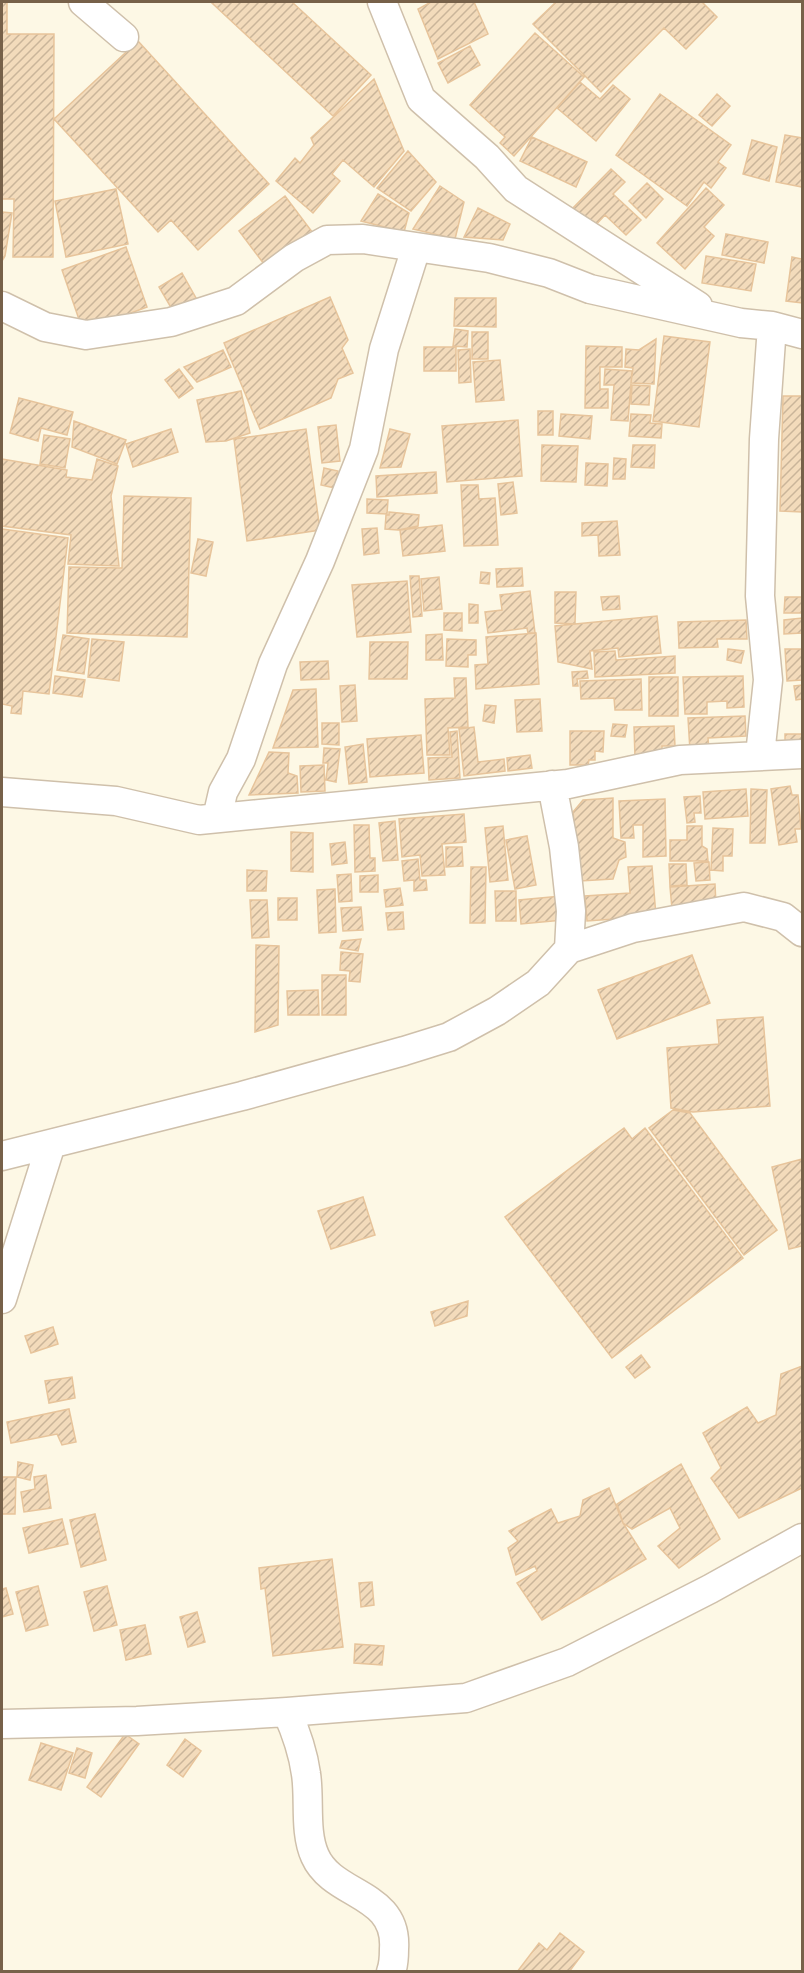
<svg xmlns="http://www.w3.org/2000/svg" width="804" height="1973" font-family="Poppins,sans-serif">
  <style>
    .building { fill: url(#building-hatch); stroke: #e7c49b; stroke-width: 1.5 }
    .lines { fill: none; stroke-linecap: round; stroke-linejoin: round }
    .minor-casing { stroke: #cfc0ab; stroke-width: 31 }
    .minor { stroke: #fff; stroke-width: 28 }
  </style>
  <defs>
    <pattern id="building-hatch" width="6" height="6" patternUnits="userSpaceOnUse" patternTransform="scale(1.5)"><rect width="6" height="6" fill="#f3dbbb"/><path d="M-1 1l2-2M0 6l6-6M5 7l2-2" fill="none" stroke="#cab59a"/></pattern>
  </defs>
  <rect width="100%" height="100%" fill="#fdf8e5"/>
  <!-- building -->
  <path class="building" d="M2 2H7V34H54L53 257H13L14 199H2Z
    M215 2H292L371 75 333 116 212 3Z
    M431 2H474L488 34 438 59 418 9Z
    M556 2H702L717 17 686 49 664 28 601 92 533 24Z
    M535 33 584 77 514 156 500 143 505 137 470 105Z
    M138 41 269 184 198 250 171 220 158 232 54 119Z
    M470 46 480 65 448 83 438 63Z
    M374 79 404 151 374 187 343 160 332 174 340 181 313 213 276 181 295 158 300 163 314 145 311 138Z
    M580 82 600 99 613 85 630 99 596 141 557 108Z
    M660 94 731 145 718 162 726 168 711 188 704 182 687 206 616 155Z
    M717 94 730 106 712 126 699 115Z
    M785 135 802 138V187L776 182Z
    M532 137 587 162 576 187 520 161Z
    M752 140 777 147 769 181 743 174Z
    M408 151 436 182 411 211 377 188Z
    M611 169 625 182 613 194 641 220 626 235 605 215 592 229 570 211Z
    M647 183 663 199 646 218 629 201Z
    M440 186 464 202 455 239 413 229Z
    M706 188 724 205 704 227 714 236 685 269 657 243Z
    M116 189 128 244 66 257 55 201Z
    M378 194 409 213 404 232 361 221Z
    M285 196 316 237 270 272 239 231Z
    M478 208 510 224 503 240 464 237Z
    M2 212 12 213 5 256 2 261Z
    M726 234 768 242 764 263 722 255Z
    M126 247 147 307 83 331 62 270Z
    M706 256 756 264 751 291 702 283Z
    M792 257 802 259V303L786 301Z
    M182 273 196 298 173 311 159 287Z
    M330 297 348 340 342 348 353 373 338 379 331 398 260 429 224 343Z
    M455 298H496V327L454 326Z
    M455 329 468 331 467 347 453 346Z
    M472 332H488V359H472Z
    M664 336 710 342 699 427 653 421Z
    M656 339 654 384 631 383 633 368 625 367 626 349 639 350Z
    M586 346 622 347V367H600V389H608V408H585Z
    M424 347H456V371H424Z
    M470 349 471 382 459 383 458 350Z
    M223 350 231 367 197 382 184 367Z
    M500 360 504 400 476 402 473 362Z
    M179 369 193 388 179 398 165 380Z
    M605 369 632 371 628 421 611 420 614 385H604Z
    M632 385 650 386 649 405 631 404Z
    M241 391 250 433 226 441 206 442 197 400Z
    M783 396H802V512L780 511Z
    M19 398 73 412 67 435 41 428 38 441 10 433Z
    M538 411H553V435H538Z
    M561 414 592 416 590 439 559 436Z
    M631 414 651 415 650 423 662 424 661 438 629 436Z
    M518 420 522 476 447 482 442 426Z
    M74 421 126 440 117 464 72 447Z
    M336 425 340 461 322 463 318 427Z
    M171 429 178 452 133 467 126 444Z
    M306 429 320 530 247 541 234 439Z
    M390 429 410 434 401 467 380 468Z
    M44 435 70 439 65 468 40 464Z
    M542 445 578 446 576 482 541 481Z
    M633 445H655L654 468 631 467Z
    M614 458 626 459 625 479H613Z
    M2 459 67 470 66 477 92 480 97 459 118 466 111 496 119 566 68 564 71 535 2 526Z
    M586 463 608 464 607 486 585 485Z
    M324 468 338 471 335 488 321 485Z
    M436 472 437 493 377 497 376 476Z
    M513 482 517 513 501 515 498 484Z
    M461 485H478L479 499 495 498 498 545 464 546Z
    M124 496 191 498 187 637 67 633 69 567 122 568Z
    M367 499 388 500 387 514 367 513Z
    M389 512 419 515 418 526 398 530 385 529 386 515H389Z
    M617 521 620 555 599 556 598 535 582 536V523Z
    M442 525 445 551 403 556 400 530Z
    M377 528 379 553 364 555 362 529Z
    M2 529 68 538 49 694 23 691 21 714 11 713 12 706 2 704Z
    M198 539 213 542 206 576 191 573Z
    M522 568 523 586 497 587 496 569Z
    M481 572 490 573 489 584 480 583Z
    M410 576H419L422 616 413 617Z
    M439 577 442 609 424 611 421 579Z
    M407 581 411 632 357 637 352 585Z
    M530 591 535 633H528L527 628 488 633 485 612 502 610 500 595Z
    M555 592H576L575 624 555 623Z
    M619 596 620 609 603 610 601 597Z
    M785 597H802V613H784Z
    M469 604 478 605V623H469Z
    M444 613H462V631L444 630Z
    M657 616 661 653 619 657 618 648 590 651 592 669 558 662 555 626Z
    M802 618V633L784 634V620Z
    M746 620 747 639H717L718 647 679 648 678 622Z
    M536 633 539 684 476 689 475 665 488 664 486 637Z
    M442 634 443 660H426V635Z
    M63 635 89 639 84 674 57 670Z
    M92 639 124 642 119 681 88 677Z
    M447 639 476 640V655H468V667L446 666Z
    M370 642H408L407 679H369Z
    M728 649 744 651 741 663 727 660Z
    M785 649H802V680L787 681Z
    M615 651 616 660 675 656V673L595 677 594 652Z
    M328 661 329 679 301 680 300 662Z
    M587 671 588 678 577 679 578 686H573L572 672Z
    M55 676 85 680 82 697 53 693Z
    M743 676 744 707 727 708V701L707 702V714H685L683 677Z
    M649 677H678V716H649Z
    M454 678H466L468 727 448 728 450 755H427L425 699 455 698Z
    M641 679 642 710H615L614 698 581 699 580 681Z
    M355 685 357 721 342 722 340 686Z
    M802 685V699L796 700 794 686Z
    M316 689 318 747 273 748 293 690Z
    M540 699 542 731 517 732 515 700Z
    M485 705 496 706 494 723 483 721Z
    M745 716 746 736 708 738 709 749 690 751 688 718Z
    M322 723H339V745L322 744Z
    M613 724 627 725 625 737 611 736Z
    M674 726 675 746H662V757L635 758 634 727Z
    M474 727 478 762 504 759 505 771 464 776 459 729Z
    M457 731 460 778 429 780 428 758 452 757 450 732Z
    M570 731H604L603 752 595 751V760H589L588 765H570Z
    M785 734H802V749L785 750Z
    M421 735 424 773 370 777 367 739Z
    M363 744 367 782 349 784 345 747Z
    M324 748 340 749 336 782 326 780 328 763H323Z
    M269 752 289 753 288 773 297 776 298 793 249 795Z
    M530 755 532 768 508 771 507 758Z
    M324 765 325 791 301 792 300 766Z
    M790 786 792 795H798L801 829H795L797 842 779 845 771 789Z
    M746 789 748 816 705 819 703 792Z
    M751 789 767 790 765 843H750Z
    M700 796 701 813H694L695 822 687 823 684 797Z
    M613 798V838L625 842 626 857 619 860 613 879 580 881 573 812 583 800Z
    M665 799 666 856 643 857V825H633L634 838H621L619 801Z
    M464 814 466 842 442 844 445 875 422 876 420 855 402 857 399 819Z
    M395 821 398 860 383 861 379 823Z
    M354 825H369L370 858H375V871L355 872Z
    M503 826 508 880 490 882 485 828Z
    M687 826H702V846L707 849 708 861H670V840H687Z
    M713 828 733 829 732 856H723V871L711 870Z
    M291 832 313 833V872L291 871Z
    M527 836 536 885 515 889 506 840Z
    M345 842 347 863 332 865 330 844Z
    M446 847H462L463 866 446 867Z
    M418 859 420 880H426L427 890 414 891V880L404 881 402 861Z
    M709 862 710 880 696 881 694 863Z
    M669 864H686L687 885 670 886Z
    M652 866 656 916 587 921 585 896 630 893 628 867Z
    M471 867H486L485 923H470Z
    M247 870 267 871 266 891H247Z
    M351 874 352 901 339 902 337 875Z
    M378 875V892H360V876Z
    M715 884 716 905 672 909 670 887Z
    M400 888 403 905 386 907 384 890Z
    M335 889 336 932 319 933 317 890Z
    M495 891H516V921H496Z
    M561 896 563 920 521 924 519 900Z
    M278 898H297V920H278Z
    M250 900H267L269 937 252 938Z
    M361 907 363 930 343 931 341 908Z
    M403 912 404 929 388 930 386 913Z
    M361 939 358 951 340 948 342 941Z
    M256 945 279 946 278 1025 255 1032Z
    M341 952 363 954 360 982 349 981 350 971 340 970Z
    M692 955 710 1003 617 1039 598 990Z
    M322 975H346V1015H322Z
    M318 990 319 1015H288L287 991Z
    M763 1017 770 1106 693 1112 671 1108 667 1048 719 1044 717 1020Z
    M673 1110 690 1113 777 1230 744 1255 649 1128Z
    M624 1128 632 1139 645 1128 743 1258 612 1358 505 1217Z
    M802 1159V1246L789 1249 772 1167Z
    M363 1197 375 1235 331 1249 318 1211Z
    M468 1301 467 1316 435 1326 431 1312Z
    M53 1327 58 1344 31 1353 25 1336Z
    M641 1355 650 1367 635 1378 626 1367Z
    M802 1366V1488L739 1518 711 1478 721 1468 703 1433 747 1407 758 1423 776 1415 781 1374Z
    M72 1377 75 1398 49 1403 45 1381Z
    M69 1409 76 1442 62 1445 57 1434 11 1443 7 1422Z
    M18 1462 33 1465 30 1480 17 1477Z
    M681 1464 720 1539 679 1568 658 1546 680 1528 670 1508 632 1529 623 1523 617 1504Z
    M46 1475 51 1508 24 1512 21 1492 35 1489 34 1477Z
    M2 1477H16L15 1514H2Z
    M609 1488 623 1523 646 1559 542 1620 517 1583 537 1571 535 1566 516 1575 508 1548 518 1541 509 1531 551 1509 558 1523 580 1516 583 1500Z
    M95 1514 106 1560 81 1567 70 1520Z
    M62 1519 68 1544 29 1553 23 1528Z
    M332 1559 343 1647 273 1656 265 1588 261 1589 259 1568Z
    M372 1582 374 1605 361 1607 359 1583Z
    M38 1586 48 1625 26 1631 16 1592Z
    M107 1586 117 1625 94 1631 84 1592Z
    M6 1588 13 1614 2 1617V1589Z
    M197 1612 205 1642 188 1647 180 1617Z
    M145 1625 151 1654 126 1660 120 1630Z
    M355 1644 384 1646 382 1665 354 1663Z
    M125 1734 139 1744 101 1797 87 1787Z
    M185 1739 201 1751 183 1777 167 1765Z
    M41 1743 73 1753 61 1790 29 1780Z
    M77 1748 92 1753 85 1778 69 1773Z
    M560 1933 584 1952 569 1972H517L539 1943 547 1950Z"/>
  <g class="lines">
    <!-- minor casing -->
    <g class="minor-casing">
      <path id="minor" d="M83 2 124 37
        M382 2 421 99 487 157 516 189 698 306
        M2 306 45 327 86 335 171 322 236 301 294 258 327 240 363 239 489 258 549 273 590 289 741 323 772 326 802 334
        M760 755 768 680 760 596 764 439 772 326
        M2 792 116 801 199 820 568 784 680 760 802 754
        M217 818 223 792 241 759 273 664 320 561 364 449 384 349 416 248
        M569 949 633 928 744 907 783 917 802 932
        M2 1156 242 1096 404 1051 449 1037 497 1011 538 983 569 949 571 911 564 847 552 785
        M2 1299 51 1144
        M287 1712C296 1732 303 1752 306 1774 310 1799 304 1832 315 1856 333 1897 398 1892 394 1949 394 1956 394 1964 391 1972
        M2 1724 137 1721 287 1712 466 1698 567 1662 710 1589 802 1538"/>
    </g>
    <!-- minor -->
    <use href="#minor" class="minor"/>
  </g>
  <!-- border -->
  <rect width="804" height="1973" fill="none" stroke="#776149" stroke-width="6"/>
</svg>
